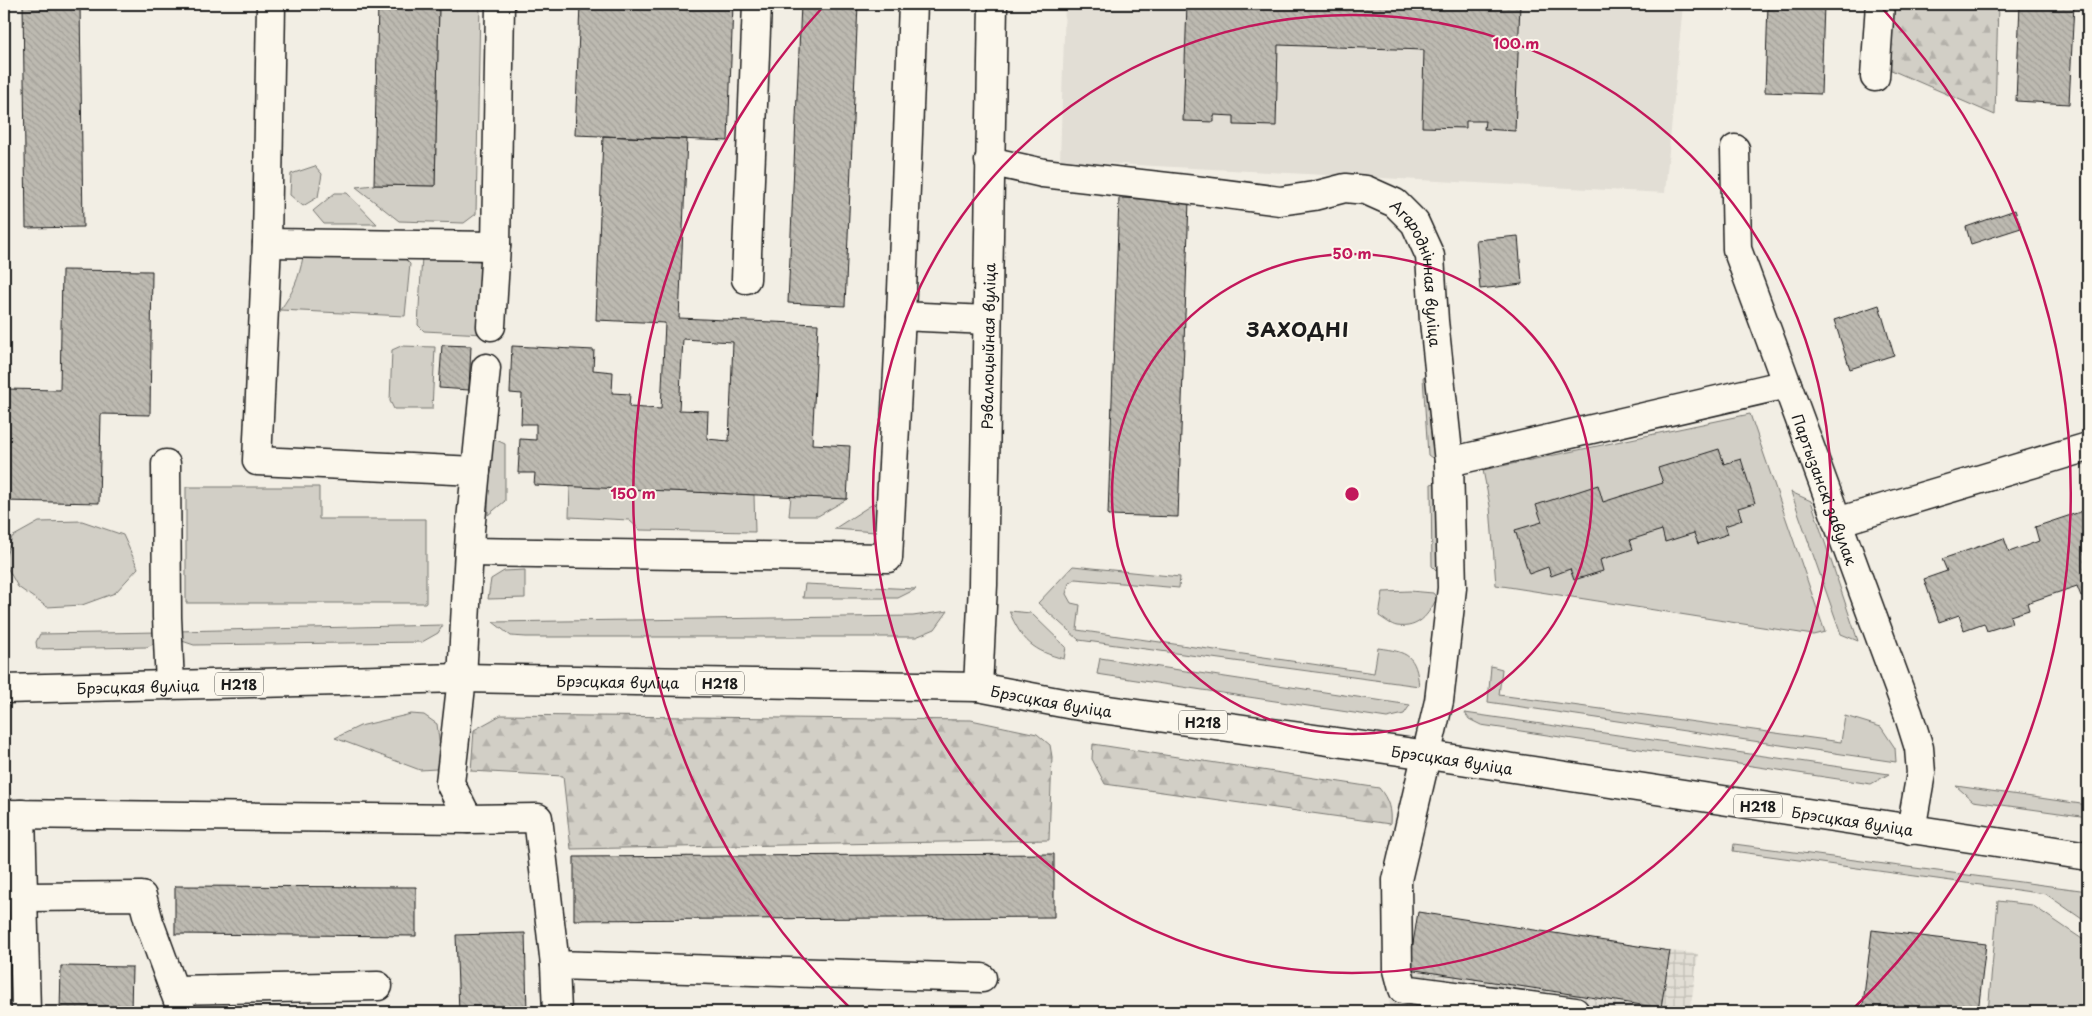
<svg xmlns="http://www.w3.org/2000/svg" width="2092" height="1016" font-family="'Playpen Sans',sans-serif">
  <style>
    .built { fill: #e2ded5 }
    .industrial { fill: url(#industrial-grid) }
    .green { fill: #d2cfc6; stroke: #777671 }
    .forest { fill: url(#forest-firs); stroke: #777671 }
    .building { fill: url(#building-back-hatch); stroke: #1c1c1c; fill-rule: evenodd }
    .lines { fill: none; stroke-linecap: round; stroke-linejoin: round }
    .minor-casing { stroke: #1c1c1c; stroke-width: 31 }
    .major-casing { stroke: #1c1c1c; stroke-width: 31 }
    .minor { stroke: #fbf7ec; stroke-width: 28 }
    .major { stroke: #fbf7ec; stroke-width: 28 }
    .ring { fill: none; stroke: #c2185b; stroke-width: 2.5 }
    .labels { text-anchor: middle; dominant-baseline: central; stroke-width: 4; stroke-linejoin: round; paint-order: stroke }
    .shield { fill: #fbf7ec; stroke: #5f5e5a; stroke-width: 1 }
    .shield-label { font-size: 14px; font-weight: bold; fill: #1c1c1c }
    .street-label { font-size: 15px; fill: #1c1c1c; stroke: #fbf7ec }
    .district-label { font-size: 20px; font-weight: bold; letter-spacing: 1px; fill: #1c1c1c; stroke: #fbf7ec }
    .centre { fill: #c2185b; stroke: #fbf7ec; stroke-width: 2.5 }
    .ring-label { font-size: 15px; text-anchor: middle; font-weight: bold; fill: #c2185b; stroke: #fbf7ec; stroke-width: 4; stroke-linejoin: round; paint-order: stroke }
  </style>
  <defs>
    <pattern id="industrial-grid" width="8" height="8" patternUnits="userSpaceOnUse" patternTransform="scale(1.25)"><rect width="8" height="8" fill="#e2ded5"/><path d="M0 4h8M4 0v8" fill="none" stroke="#c1beb6"/></pattern>
    <pattern id="forest-firs" width="22" height="20" patternUnits="userSpaceOnUse" patternTransform="scale(1.25)"><rect width="22" height="20" fill="#d2cfc6"/><path d="M5 1l3.5 6h-7zM16 11l3.5 6h-7z" fill="#b4b1aa"/></pattern>
    <pattern id="building-back-hatch" width="6" height="6" patternUnits="userSpaceOnUse" patternTransform="scale(1.25)"><rect width="6" height="6" fill="#bdbab1"/><path d="M-1 5l2 2M0 0l6 6M5-1l2 2" fill="none" stroke="#a29f98"/></pattern>
  </defs>
  <rect width="100%" height="100%" fill="#f2eee4"/>
  <filter id="ink" filterUnits="userSpaceOnUse"><feTurbulence type="fractalNoise" baseFrequency=".02" numOctaves="2"/><feDisplacementMap in="SourceGraphic" scale="10" xChannelSelector="R" yChannelSelector="G"/><feConvolveMatrix kernelMatrix="1 2 1 2 8 2 1 2 1" color-interpolation-filters="sRGB"/></filter>
  <g filter="url(#ink)">
    <!-- built -->
    <path class="built" d="M1065 4H1683L1665 193 1060 161Z"/>
    <!-- industrial -->
    <path class="industrial" d="M1418 912 1670 951 1698 954 1690 1012H1390L1388 970 1409 969Z"/>
    <!-- green -->
    <path class="green" d="M439 4H480L476 214 464 223 399 221 356 187 374 185 435 186Z
      M315 166 322 174 318 197 303 206 290 195 291 174Z
      M335 193H347L377 224H324L313 211Z
      M315 250 402 256 410 264 405 316 280 310C293 293 299 278 303 257Z
      M422 256 481 261 486 270 484 334 424 331 418 325Z
      M401 346 435 347 432 409H394L390 401 392 350Z
      M1427 376 1436 454 1432 458 1428 455 1423 377Z
      M1750 414 1825 632 1813 635 1496 585 1490 506 1483 470Z
      M490 437 505 444V501L488 515Z
      M1438 482 1441 570 1437 571 1432 566 1431 484Z
      M570 486 754 495 755 532 640 530 629 520 569 517Z
      M186 487H319V519H426V603H186Z
      M1791 492 1811 501 1858 641 1841 634Z
      M791 496 847 499 818 516H789Z
      M879 500 876 532 834 529Z
      M82 521 123 535 138 568 115 593 82 605 47 607 18 587 4 562 12 537 39 522Z
      M1073 566 1180 577 1179 588 1075 579 1069 583 1066 594 1071 603 1080 605 1077 630 1374 673 1378 648C1408 652 1416 655 1419 686L1079 640 1038 603Z
      M525 570V598L488 599 491 579 504 571Z
      M805 584 916 589 898 598H803Z
      M1410 591 1433 593 1437 598C1428 615 1419 629 1397 626 1391 625 1384 619 1379 616L1383 592Z
      M948 611 935 629 916 637H526L511 636 493 622 913 616Z
      M1009 611 1031 613 1066 647 1064 659C1033 651 1022 641 1009 611Z
      M443 625 438 633 422 642 194 645 182 641 177 631Z
      M160 632 157 642 147 647 37 649 36 642 40 634Z
      M1100 658 1410 705 1404 714 1387 718 1097 674Z
      M1491 666 1502 669 1499 695 1841 742 1845 716 1881 727 1895 748 1896 762 1488 702Z
      M1465 713 1889 774 1871 784 1481 725 1469 719Z
      M411 714 424 715 437 724 441 755 436 769 420 770 335 738 360 726Z
      M1956 786 2088 805V817L1973 801Z
      M1734 844 2088 891V920L2082 919 2046 894 1733 851Z
      M1998 901 2032 905 2088 943V1012H1988Z"/>
    <!-- forest -->
    <path class="forest" d="M1894 4H1998L1995 115 1889 69Z
      M501 715 971 720 1037 734 1050 745 1052 757 1049 840 571 849 563 776 471 771 474 730Z
      M1093 744 1379 788C1389 800 1391 810 1390 824L1105 784 1092 759Z"/>
    <!-- building -->
    <path class="building" d="M23 4H80L83 227 26 228Z
      M378 4H439L435 186 374 185Z
      M580 4H733L728 141 575 135Z
      M801 4H858L845 306 788 303Z
      M1187 4H1520L1515 131 1484 129 1485 121H1466V128L1422 127 1424 50 1278 45 1276 126 1234 125V116L1214 115V122L1183 121Z
      M1768 4H1824L1821 94 1765 92Z
      M2020 4H2074L2069 104 2016 101Z
      M603 136 687 139 679 318 818 324 812 444 850 446 847 499 534 485 535 473H518L520 439 536 440V424H521L522 394 510 393 512 346 594 350 593 370 613 372 612 393 630 394 629 407 661 409 665 323 596 320ZM683 339 733 342 729 441 707 439 708 411 679 410Z
      M1119 198 1189 200 1178 517 1108 515Z
      M2015 210 2021 228 1971 244 1966 227Z
      M1518 236 1522 284 1480 289 1476 240Z
      M62 270 152 271 150 415 101 414 99 503 4 501 5 389 60 390Z
      M1879 305 1894 355 1850 369 1834 320Z
      M442 345 471 346 469 390 439 388Z
      M1719 449 1724 464 1741 459 1755 503 1738 508 1742 520 1725 526 1728 534 1698 544 1694 533 1665 542 1662 530 1630 540 1633 549 1600 560 1603 571 1574 580 1570 569 1551 576 1548 567 1529 574 1515 530 1542 522 1536 505 1598 485 1603 502 1663 483 1658 468Z
      M2086 510 2088 517V594L2081 596 2077 586 2027 603 2029 610 2010 616 2012 623 1987 631 1984 623 1964 630 1959 615 1939 622 1924 579 1947 571 1942 559 2004 538 2009 552 2039 541 2035 527Z
      M1054 854V917L574 920V857Z
      M4 875H14L15 935H4Z
      M175 886 416 887V936L175 934Z
      M1418 912 1670 951 1661 1008 1409 969Z
      M1872 930 1986 944 1978 1012H1862Z
      M525 933 527 1012H459L456 935Z
      M61 966 132 967 131 1012H60Z"/>
    <g class="lines">
      <!-- minor casing -->
      <g class="minor-casing">
        <g id="minor">
          <path d="M271 4 267 243 257 461 476 471"/>
          <path d="M1875 77 1880 4"/>
          <path id="s1" d="M1735 149 1737 249 1908 713 1919 748 1921 773 1911 830"/>
          <path id="s2" d="M989 161 1043 173 1194 190 1280 201 1314 196 1345 188 1366 190 1395 203 1415 223 1430 256 1434 321 1449 462 1452 588 1439 701 1397 880 1398 970 1403 989 1575 1012"/>
          <path d="M267 243 496 246"/>
          <path d="M746 279 757 4"/>
          <path d="M901 316 913 4"/>
          <path d="M491 326 496 246 500 4"/>
          <path d="M486 368 470 531 462 678 450 783 468 819 538 818 555 965 982 978"/>
          <path d="M1449 462 1787 384"/>
          <path d="M166 464 167 617 170 685"/>
          <path d="M1837 522 2088 447"/>
          <path d="M469 552 888 558 901 316 987 320"/>
          <path id="s3" d="M978 687 983 585 993 4"/>
          <path d="M4 814 468 819"/>
          <path d="M21 814 26 1012"/>
          <path d="M25 897 142 896 149 922 182 1012"/>
          <path d="M555 965 557 1012"/>
          <path d="M174 990 378 986"/>
        </g>
      </g>
      <!-- major casing -->
      <g class="major-casing">
        <g id="major">
          <path id="s4" d="M4 689 462 678 978 687 1073 705 1428 755 2088 856"/>
        </g>
      </g>
      <!-- minor -->
      <use href="#minor" class="minor"/>
      <!-- major -->
      <use href="#major" class="major"/>
    </g>
  </g>
  <!-- distance rings -->
  <g class="ring">
    <circle cx="1352" cy="494" r="240"/>
    <circle cx="1352" cy="494" r="479"/>
    <path d="M853 1011A719 719 0 0 1 822 8M1882 8A719 719 0 0 1 1851 1011"/>
  </g>
  <g class="labels">
    <!-- shield labels -->
    <g class="shield">
      <rect x="696" y="671.5" width="48" height="23" rx="4"/>
      <rect x="215" y="672.5" width="48" height="23" rx="4"/>
      <rect x="1179" y="710.5" width="48" height="23" rx="4"/>
      <rect x="1734" y="794.5" width="48" height="23" rx="4"/>
    </g>
    <g class="shield-label">
      <text x="720" y="683">Н218</text>
      <text x="239" y="684">Н218</text>
      <text x="1203" y="722">Н218</text>
      <text x="1758" y="806">Н218</text>
    </g>
    <!-- street labels -->
    <g class="street-label">
      <text stroke="none"><textPath href="#s2" startOffset="490">Агароднінная вуліца</textPath></text>
      <text stroke="none"><textPath href="#s3" startOffset="341">Рэвалюцыйная вуліца</textPath></text>
      <text stroke="none"><textPath href="#s1" startOffset="356">Партызанскі завулак</textPath></text>
      <text stroke="none"><textPath href="#s4" startOffset="614">Брэсцкая вуліца</textPath></text>
      <text stroke="none"><textPath href="#s4" startOffset="134">Брэсцкая вуліца</textPath></text>
      <text stroke="none"><textPath href="#s4" startOffset="1049">Брэсцкая вуліца</textPath></text>
      <text stroke="none"><textPath href="#s4" startOffset="1454">Брэсцкая вуліца</textPath></text>
      <text stroke="none"><textPath href="#s4" startOffset="1859">Брэсцкая вуліца</textPath></text>
    </g>
    <!-- district labels -->
    <g class="district-label">
      <text x="1298" y="329">ЗАХОДНІ</text>
    </g>
  </g>
  <circle cx="1352" cy="494" r="8" class="centre"/>
  <g class="ring-label">
    <text x="1516" y="49">100 m</text>
    <text x="1352" y="259">50 m</text>
    <text x="633" y="499">150 m</text>
  </g>
  <!-- margin -->
  <rect width="2092" height="1016" fill="none" stroke="#fbf7ec" stroke-width="20"/>
  <rect x="10" y="10" width="2072" height="996" fill="none" stroke="#1c1c1c" stroke-width="2" filter="url(#ink)"/>
</svg>
